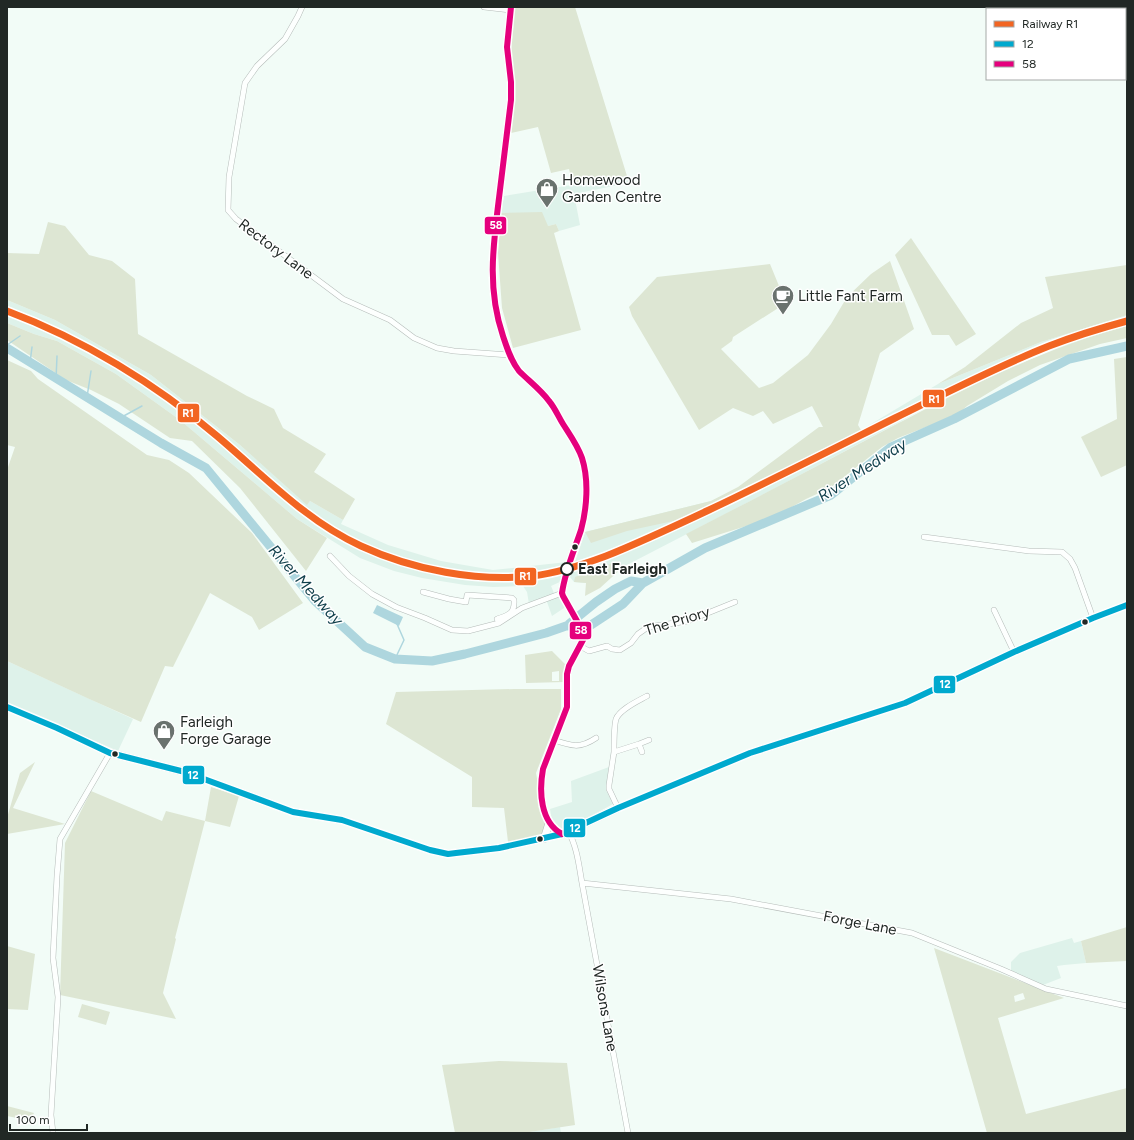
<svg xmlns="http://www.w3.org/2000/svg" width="1134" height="1140" font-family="Figtree,sans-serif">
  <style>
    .built { fill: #def2ea }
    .green { fill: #dde6d3; fill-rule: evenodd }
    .water { fill: #aed6de }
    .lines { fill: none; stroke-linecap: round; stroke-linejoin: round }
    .stream { stroke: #aed6de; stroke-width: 1.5 }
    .river { stroke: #aed6de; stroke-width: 9 }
    .street-casing { stroke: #b5bcb9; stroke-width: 6 }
    .secondary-casing { stroke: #b5bcb9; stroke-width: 8 }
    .street { stroke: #fdfffe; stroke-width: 5 }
    .secondary { stroke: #fdfffe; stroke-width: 7 }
    .bus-1-casing { stroke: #fff; stroke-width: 9 }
    .bus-2-casing { stroke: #fff; stroke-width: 9 }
    .bus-1 { stroke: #00a9ce; stroke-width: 6 }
    .bus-2 { stroke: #e5007d; stroke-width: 6 }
    .rail-1-casing { stroke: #fff; stroke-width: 10 }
    .rail-1 { stroke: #f26522; stroke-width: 7 }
    .bus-dot { fill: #212825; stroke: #fff; stroke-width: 1.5 }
    .stop-dot { fill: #fff; stroke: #212825; stroke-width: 2 }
    .labels { text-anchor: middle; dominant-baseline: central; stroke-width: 3; stroke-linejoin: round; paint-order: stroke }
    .poi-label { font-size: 15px; fill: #212825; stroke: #fff; text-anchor: start }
    .street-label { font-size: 15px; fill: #212825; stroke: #fff }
    .stop-label { font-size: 15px; font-weight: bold; fill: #212825; stroke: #fff; text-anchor: start }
    .water-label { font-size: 16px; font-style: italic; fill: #103f4b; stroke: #fff }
    .line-badge { stroke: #fff; stroke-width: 1.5 }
    .badge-label { font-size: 11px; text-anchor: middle; font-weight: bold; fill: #fff }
  </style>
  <rect width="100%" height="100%" fill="#f2fcf7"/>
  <!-- built -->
  <path class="built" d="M627 176 628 183 574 194 580 225 559 231 556 224 548 226 501 213 504 196Z
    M7 300 55 320 151 375 240 445 307 504 310 501 343 520 341 524 388 545 441 561 493 570 567 562 562 581 551 586 554 593 561 598 567 606 552 616 546 599 529 604 527 592 523 586 493 587 465 585 422 578 394 571 360 558 297 519 180 420 116 374 57 341 34 334 7 323Z
    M1127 315V326L1103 333 1039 355 970 387 928 407 768 492 623 567 586 583 574 582 570 577 585 532 711 501 861 430 938 384 1041 342Z
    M7 661 133 719 118 751 7 703Z
    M609 767 606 790 613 804 569 828 559 831 552 821 550 809 572 802 571 781Z
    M1072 938 1074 943 1081 941 1086 963 1064 965 1057 966 1061 978 1043 985 1011 972V962L1020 953Z
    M560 1127 561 1133H523Z"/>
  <!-- green -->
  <path class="green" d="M515 7H575L627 176 573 185 569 169 551 173 538 127 511 133 515 95 511 50Z
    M1097 7H1127V32L1125 33V9H1095Z
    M542 212 548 226 556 224 559 231 554 233 581 330 513 348 502 308 498 253 501 213Z
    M48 222 65 226 89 255 112 261 135 279 138 334 247 396 274 409 283 428 326 454 314 472 355 499 343 520 310 501 307 505 240 445 151 375 55 320 7 300V253L39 254Z
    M911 238 976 334 956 346 949 335H932L895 255Z
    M890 261 914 329 880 353 858 425 861 430 745 490 678 520 627 531 591 543 585 532 711 501 738 487 819 427H823L812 406 773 424 763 411 753 416 733 408 699 430 632 316 629 307 657 277 770 264 786 303 733 337 732 341 721 349 759 388 773 383 808 355 831 324 847 297 871 274Z
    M1127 265V315L1041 342 938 384 965 367 1021 323 1053 308 1045 277Z
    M7 323 34 334 57 341 116 374 180 420 297 519 327 538 306 571 240 488 192 441 170 438 119 404 91 390 66 380 7 340Z
    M1127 326V338L1100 344 1040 365 1008 381 967 406 957 415 898 438 882 447 830 488 806 499 790 508 756 523 692 543 686 534C748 502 810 470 872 437 954 394 1037 350 1127 326Z
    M1127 357V465L1101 477 1081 437 1117 419 1114 359Z
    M7 360 31 371 38 379 147 455 169 460 189 473 252 533 303 603 259 630 252 617 210 593 173 667 165 666 141 722 87 698 7 661V470L15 447 7 445Z
    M618 561 623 567 600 588 585 596 586 583 574 582 575 577Z
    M552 651 565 664V682L526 683 525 655ZM559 671V681H552V672Z
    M514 689H561V709L536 773 546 829 542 832V834L539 836 508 842 504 808 472 807V777L386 724 396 692Z
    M35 762 13 808 65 824 7 834V818L20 773Z
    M211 787 239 796 230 827 205 821 175 938 176 939 163 993 176 1019 60 995 65 843 91 791 162 821 166 811 205 821Z
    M1127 927V961L1086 963 1081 941Z
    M7 946 35 954 28 1010 7 1009Z
    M934 948 1064 998 998 1018 1026 1114 1127 1088V1133H987ZM1023 993 1025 999 1015 1002 1014 996Z
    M82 1004 110 1012 106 1025 78 1017Z
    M499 1061 567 1063 575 1125 523 1133H455L442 1065Z
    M7 1106 34 1113 31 1119H22L7 1116Z"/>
  <!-- water -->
  <path class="water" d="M377 605 403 617 399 626 373 613Z"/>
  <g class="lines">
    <!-- stream -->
    <path class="stream" d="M7 345 20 336
      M30 363 32 347
      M56 379 57 356
      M87 397 91 371
      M120 418 142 406
      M395 659 404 640 397 624"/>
    <!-- river -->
    <path class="river" d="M7 348 161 443 206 468 315 601 365 647 395 659 432 661 465 654 546 633 566 626 591 625 623 604 643 583 705 548 831 495 891 447 954 419 1069 359 1127 346
      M569 624 596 602 615 589 631 581 643 583"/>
    <!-- street casing -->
    <g class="street-casing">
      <path id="street" d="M302 7 298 16 285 39 257 66 245 83 229 177 228 210 236 219 343 299 390 320 414 338 437 348 454 351 509 355
        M484 7 511 10
        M924 537 1029 551 1062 552 1070 559 1075 568 1093 618
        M330 556 349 576 372 594 396 607 425 618 452 630 468 631 499 623 522 608 562 593
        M423 592 449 599 466 602 467 595 512 598 514 600C515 614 508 615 497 619L499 623
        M994 610 1014 652
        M580 646 589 651 607 646 612 649 620 650 631 643 638 634 648 627 688 621 735 602
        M554 740C571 746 580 749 596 738
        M639 744 642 752
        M614 752C614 744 614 726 616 719 620 709 638 701 647 696
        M618 808 609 789V785L614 752 639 744 649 740
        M568 831C577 846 579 866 582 883L628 1133
        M582 883 731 899 912 933 1001 969 1046 989 1127 1006
        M53 1133 51 1115 58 997 53 958 57 876 60 839 110 753"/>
    </g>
    <!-- secondary casing -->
    <g class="secondary-casing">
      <path id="secondary" d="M511 7 507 47 511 82V100C507 132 503 165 499 198 493 246 487 289 503 336 507 348 511 361 519 371 529 381 541 390 549 401 555 408 558 416 563 424 570 435 578 446 582 458 589 480 587 508 581 530 574 551 565 571 562 593L563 596 577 621 584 638 569 666 567 674V707L543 769C539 791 540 822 562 834
        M7 707 57 728 110 753 185 772 293 812 342 820 430 850 448 854 456 853 499 848 562 834 618 808 750 753 905 703 1014 652 1093 618 1127 605
        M544 839 549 823"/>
    </g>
    <!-- street -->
    <use href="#street" class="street"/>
    <!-- secondary -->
    <use href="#secondary" class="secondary"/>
    <!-- bus-1 casing -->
    <g class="bus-1-casing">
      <path id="bus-1" d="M7 707 57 728 110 753 185 772 293 812 342 820 430 850 448 854 456 853 499 848 562 834 618 808 750 753 905 703 1014 652 1093 618 1127 605"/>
    </g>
    <!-- bus-2 casing -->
    <g class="bus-2-casing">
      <path id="bus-2" d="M511 7 507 47 511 82V100C507 132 503 165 499 198 493 246 487 289 503 336 507 348 511 361 519 371 529 381 541 390 549 401 555 408 558 416 563 424 570 435 578 446 582 458 589 480 587 508 581 530 574 551 565 571 562 593L563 596 577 621 584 638 569 666 567 674V707L543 769C539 791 540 822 562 834"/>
    </g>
    <!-- bus-1 -->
    <use href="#bus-1" class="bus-1"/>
    <!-- bus-2 -->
    <use href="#bus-2" class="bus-2"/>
    <!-- rail-1 casing -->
    <g class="rail-1-casing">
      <path id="rail-1" d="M7 311C82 339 156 384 217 436 263 475 306 521 361 546 413 570 477 582 533 576 558 573 582 565 606 556 641 542 675 526 709 510 772 480 833 449 895 418 946 393 996 367 1049 346 1075 336 1101 328 1127 321"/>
    </g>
    <!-- rail-1 -->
    <use href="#rail-1" class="rail-1"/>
  </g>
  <!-- icons -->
  <defs>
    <g id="shop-pin" transform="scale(1.15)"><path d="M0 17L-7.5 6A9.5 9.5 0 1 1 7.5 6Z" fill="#6a726e" stroke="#fff"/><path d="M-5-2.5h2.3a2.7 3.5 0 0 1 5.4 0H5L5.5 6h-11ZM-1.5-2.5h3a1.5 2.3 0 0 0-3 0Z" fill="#fff"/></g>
    <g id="cafe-pin" transform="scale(1.15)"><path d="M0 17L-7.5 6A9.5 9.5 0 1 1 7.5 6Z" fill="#6a726e" stroke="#fff"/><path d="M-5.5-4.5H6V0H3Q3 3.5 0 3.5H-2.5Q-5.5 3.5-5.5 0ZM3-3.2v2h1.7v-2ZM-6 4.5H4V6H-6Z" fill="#fff"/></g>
  </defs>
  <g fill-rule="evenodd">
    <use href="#shop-pin" x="547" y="189"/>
    <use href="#cafe-pin" x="783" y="296"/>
    <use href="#shop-pin" x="164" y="731"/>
  </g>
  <!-- markers -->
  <g class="bus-dot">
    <circle cx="575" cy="547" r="3.5"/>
    <circle cx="1085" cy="622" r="3.5"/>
    <circle cx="115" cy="754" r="3.5"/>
    <circle cx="540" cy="839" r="3.5"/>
  </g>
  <circle class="stop-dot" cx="567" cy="569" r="6"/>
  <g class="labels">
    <!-- poi labels -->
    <g class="poi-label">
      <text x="562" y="180">Homewood<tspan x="562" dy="17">Garden Centre</tspan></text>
      <text x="798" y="296">Little Fant Farm</text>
      <text x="180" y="722">Farleigh<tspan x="180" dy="17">Forge Garage</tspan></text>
    </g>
    <!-- street labels -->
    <g class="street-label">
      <text transform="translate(276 249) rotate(37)">Rectory Lane</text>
      <text transform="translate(677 621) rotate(-17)">The Priory</text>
      <text transform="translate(860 923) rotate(11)">Forge Lane</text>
      <text transform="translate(605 1008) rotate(80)">Wilsons Lane</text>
    </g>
    <!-- stop labels -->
    <g class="stop-label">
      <text x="578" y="569">East Farleigh</text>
    </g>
    <!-- water labels -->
    <g class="water-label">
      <text transform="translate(862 470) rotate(-33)">River Medway</text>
      <text transform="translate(306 585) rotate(48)">River Medway</text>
    </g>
  </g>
  <g class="line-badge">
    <rect x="484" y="216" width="23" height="19" rx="4" fill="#e5007d"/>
    <rect x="922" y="389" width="23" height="19" rx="4" fill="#f26522"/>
    <rect x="177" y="403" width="23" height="20" rx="4" fill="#f26522"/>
    <rect x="514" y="567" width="23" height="19" rx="4" fill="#f26522"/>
    <rect x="569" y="621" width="23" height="19" rx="4" fill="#e5007d"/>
    <rect x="933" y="675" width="23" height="19" rx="4" fill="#00a9ce"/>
    <rect x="182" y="765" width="23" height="20" rx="4" fill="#00a9ce"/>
    <rect x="563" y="818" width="23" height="20" rx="4" fill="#00a9ce"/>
  </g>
  <g class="badge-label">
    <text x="496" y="229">58</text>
    <text x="934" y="403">R1</text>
    <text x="188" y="417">R1</text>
    <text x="525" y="580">R1</text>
    <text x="581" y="634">58</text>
    <text x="945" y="688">12</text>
    <text x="193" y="779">12</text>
    <text x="575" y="832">12</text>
  </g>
  <!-- border -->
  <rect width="1134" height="1140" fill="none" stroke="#212825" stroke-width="16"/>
  <!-- legend -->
  <rect x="986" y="8" width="140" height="72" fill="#ffffff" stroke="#a6a9a8"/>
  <rect x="994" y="21" width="20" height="6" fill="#f26522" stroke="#a6a9a8"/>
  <text x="1022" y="28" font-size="12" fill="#212825">Railway R1</text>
  <rect x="994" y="41" width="20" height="6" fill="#00a9ce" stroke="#a6a9a8"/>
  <text x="1022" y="48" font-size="12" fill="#212825">12</text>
  <rect x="994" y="61" width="20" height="6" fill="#e5007d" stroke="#a6a9a8"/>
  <text x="1022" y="68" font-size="12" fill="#212825">58</text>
  <!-- scale -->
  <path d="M10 1124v6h77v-6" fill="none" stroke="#212825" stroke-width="2"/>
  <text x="16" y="1124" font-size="12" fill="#212825" stroke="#ffffff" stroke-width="3" paint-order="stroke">100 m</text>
</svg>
